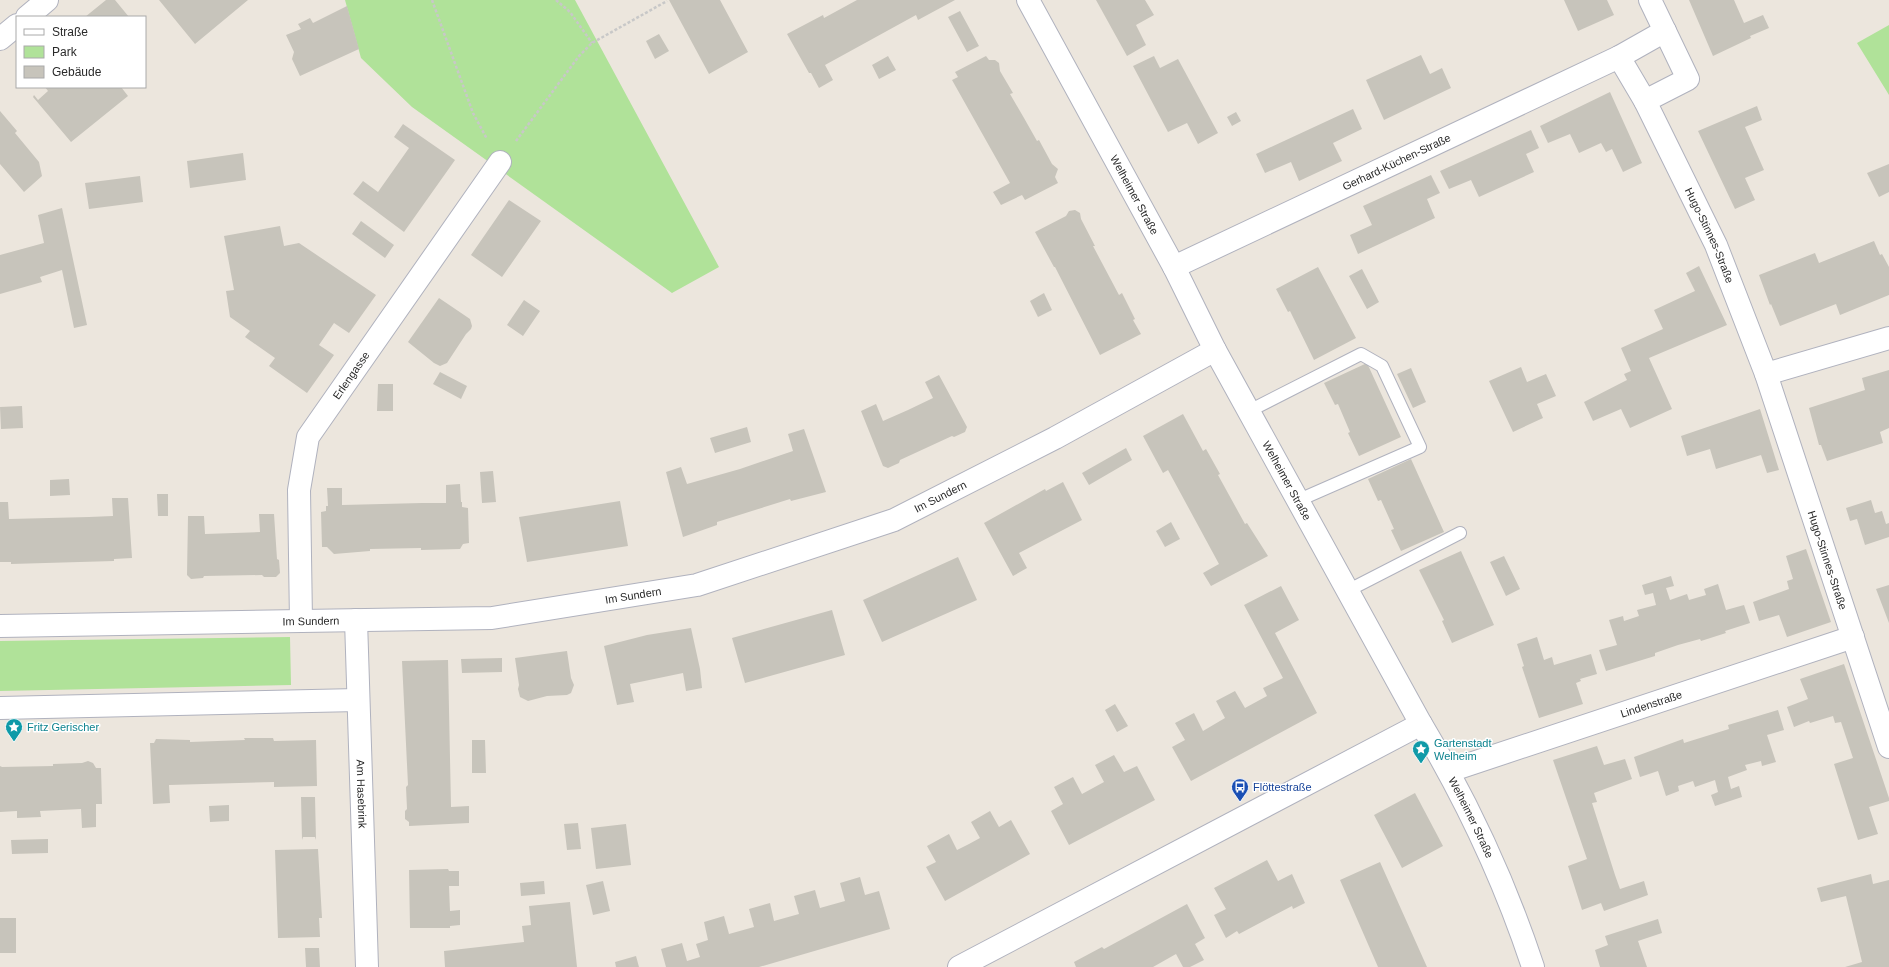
<svg xmlns="http://www.w3.org/2000/svg" width="1889" height="967" font-family="Helvetica,sans-serif">
  <style>
    .green { fill: #b0e299 }
    .building { fill: #c7c4bb }
    .lines { fill: none; stroke-linecap: round; stroke-linejoin: round }
    .lane-casing { stroke: #b0b2be; stroke-width: 14 }
    .street-casing { stroke: #b0b2be; stroke-width: 24 }
    .secondary-casing { stroke: #b0b2be; stroke-width: 24 }
    .path { stroke: #c8c8c8; stroke-width: 2.5; stroke-dasharray: 3 2; stroke-linecap: butt }
    .lane { stroke: #fff; stroke-width: 12 }
    .street { stroke: #fff; stroke-width: 22 }
    .secondary { stroke: #fff; stroke-width: 22 }
    .labels { text-anchor: middle; dominant-baseline: central; stroke-width: 3; stroke-linejoin: round; paint-order: stroke }
    .street-label { font-size: 11px; fill: #2a2a2a; stroke: #fff }
    .culture-label { font-size: 11px; fill: #0d838f; stroke: #fff; text-anchor: start }
    .transit-label { font-size: 11px; fill: #164399; stroke: #fff; text-anchor: start }
  </style>
  <rect width="100%" height="100%" fill="#ece6dd"/>
  <!-- green -->
  <path class="green" d="M345 0H575L719 267 672 293 412 107 361 58Z
    M1889 25V95L1857 43Z
    M290 637 291 685 0 691V641Z"/>
  <!-- building -->
  <path class="building" d="M106 0H115L129 17H85Z
    M159 0H248L195 44Z
    M669 0H720L748 52 709 74Z
    M857 0H955L918 20 916 15 825 65 833 80 819 88 811 73H809L787 34 823 15 824 18Z
    M1096 0H1145L1154 15 1136 25 1146 45 1127 56Z
    M1564 0H1607L1614 15 1578 31Z
    M1689 0H1734L1744 23 1763 15 1769 28 1750 36 1751 38 1713 56Z
    M347 6 359 49 300 76 292 59 294 52 286 35 301 29 298 24 310 18 313 23Z
    M960 11 979 46 967 52 948 17Z
    M659 34 669 51 655 59 646 41Z
    M1421 55 1430 74 1442 68 1451 88 1384 120 1366 80Z
    M888 56 896 70 879 79 872 65Z
    M986 56 989 60H995L999 63 1000 71 1013 93 1010 94 1024 118 1037 141 1039 140 1052 164 1058 169 1055 177 1058 183 1025 200 1022 195 1001 205 993 192 1010 183 952 80 958 77 955 72Z
    M1154 56 1160 68 1178 59 1218 133 1198 144 1187 123 1168 132 1133 66Z
    M45 87H121L128 96 71 142 33 97 34 95 38 100 48 91Z
    M1610 92 1642 163 1623 172 1612 149 1606 152 1601 143 1579 153 1570 134 1548 143 1540 126Z
    M1757 106 1762 120 1745 127 1764 170 1745 178 1755 200 1735 209 1698 131Z
    M1353 109 1362 129 1333 143 1342 161 1299 181 1291 162 1265 173 1256 154Z
    M0 111 17 131 15 133 39 162 42 176 24 192 0 164Z
    M1236 112 1241 121 1232 126 1227 117Z
    M403 124 455 160 404 232 353 194 363 181 378 192 409 148 394 137Z
    M1531 130 1539 148 1526 154 1534 172 1479 197 1471 180 1449 189 1440 171Z
    M243 153 246 180 190 188 187 161Z
    M1889 164V192L1879 197 1867 173Z
    M1431 175 1440 193 1427 199 1435 218 1358 254 1350 235 1372 225 1363 206Z
    M140 176 143 202 89 209 85 183Z
    M509 200 541 221 502 277 471 255Z
    M62 208 87 325 74 328 62 270 40 277 42 282 0 294V255L44 243 38 215Z
    M1075 210 1080 213 1081 219 1095 246H1093L1119 295 1122 293 1135 319 1133 320 1141 334 1100 355 1055 267H1054L1035 232 1066 216 1069 211Z
    M361 221 394 245 385 258 352 234Z
    M280 226 284 246 299 243 376 295 349 333 334 323 319 345 334 355 307 393 269 366 275 358 245 337 250 331 230 317 226 291 234 290 224 236Z
    M1874 241 1880 255 1882 254 1889 267V295L1840 315 1836 304 1780 326 1771 304 1770 305 1759 275 1815 253 1819 263Z
    M1699 266 1727 325 1649 358 1672 409 1630 428 1621 409 1593 421 1584 402 1627 380 1624 374 1631 371 1621 348 1663 329 1654 310 1695 291 1686 273Z
    M1318 267 1356 338 1314 360 1290 311 1288 312 1276 289Z
    M1362 269 1379 302 1367 309 1349 276Z
    M1044 293 1052 310 1038 317 1030 301Z
    M439 298 470 319 472 326 471 329 466 334 447 363 440 366 434 363 408 342Z
    M524 300 540 311 523 336 507 325Z
    M1367 363 1401 437 1359 456 1348 433 1350 432 1338 404 1335 405 1324 383Z
    M1521 367 1527 382 1546 374 1556 396 1537 404 1543 418 1513 432 1489 381Z
    M1411 368 1426 402 1413 408 1397 374Z
    M1889 370V428L1880 432 1883 443 1827 461 1821 445H1819L1809 408 1865 390 1862 378Z
    M440 372 467 386 461 399 433 384Z
    M939 375 967 427 965 432 954 437 952 436 900 460 899 463 888 468 883 466 861 411 876 404 883 421 908 410 933 398 925 382Z
    M378 384H393V411H377Z
    M22 406 23 428 1 429 0 407Z
    M1760 409 1779 470 1767 473 1761 455 1716 469 1710 449 1687 456 1681 436Z
    M1183 414 1203 451 1206 449 1220 474 1218 475 1245 524 1247 523 1268 556 1211 586 1203 573 1219 564 1168 470 1163 473 1143 436Z
    M747 427 751 442 715 453 710 438Z
    M804 429 826 492 791 501 790 499 717 522V525L683 537 666 472 681 467 687 484 740 469 793 451 788 434Z
    M1126 448 1132 460 1089 485 1082 473Z
    M1411 459 1444 532 1401 551 1391 530 1394 529 1381 500 1378 501 1368 479Z
    M493 471 496 502 482 503 480 472Z
    M69 479 70 495 50 496V480Z
    M1063 482 1082 520 1019 553 1027 568 1013 576 984 523 1045 489 1046 491Z
    M460 484 461 502H462V507L468 508 469 543 463 544 460 549 421 550V548L370 549V551L334 554 327 547H322L321 512 326 511V506H328L327 488H342V505L422 503H446V485Z
    M157 494H168V516H158Z
    M112 498H128L132 558 114 559V561L11 564V562H0V502H8L9 519 89 517 113 516Z
    M1871 500 1875 513 1882 511 1886 524 1889 523V537L1865 545 1857 519 1850 521 1846 508Z
    M620 501 628 546 527 562 519 517Z
    M259 514H274L277 559 279 560 280 573 276 577H264L262 575 204 576 203 578 191 579 187 575 188 516H204L205 534 260 532Z
    M1171 522 1180 539 1165 547 1156 531Z
    M1806 549 1831 622 1787 637 1779 615 1759 621 1753 602 1789 589 1787 581 1793 579 1786 556Z
    M1461 551 1494 625 1452 643 1442 621 1444 620 1419 570Z
    M1504 556 1520 589 1506 596 1490 562Z
    M958 557 977 600 882 642 863 600Z
    M1671 576 1674 586 1666 588 1670 600 1687 594 1689 600 1706 595 1704 589 1718 584 1726 610 1744 605 1750 623 1725 631 1726 633 1701 641 1700 639 1678 645 1655 653V656L1606 671 1599 650 1617 645 1609 620 1623 616 1624 621 1639 616 1637 610 1656 605 1653 593 1645 595 1642 585Z
    M1889 585V623L1876 589Z
    M1281 586 1299 620 1275 633 1317 713 1191 781 1172 747 1185 740 1175 723 1194 713 1203 731 1225 718 1216 701 1235 691 1245 708 1267 696 1263 688 1283 678 1244 605Z
    M832 610 845 655 745 683 732 638Z
    M691 628 700 669 702 688 686 691 683 673 630 684 634 702 617 705 604 646 647 635Z
    M1537 637 1544 660 1552 657 1554 665 1591 654 1597 674 1580 679 1581 681 1576 683 1583 704 1539 718 1522 667 1524 666 1517 644Z
    M567 651 571 678 574 685 571 693 567 695 547 696 528 701 520 697 518 689 519 685 515 658Z
    M502 658V672L462 673 461 659Z
    M448 660 451 807 469 806V823L409 826V822L405 819V811L407 809 406 787 408 785 402 661Z
    M1844 664 1889 798V801L1869 807 1878 834 1858 840 1834 764 1853 758 1841 722 1835 723 1833 716 1810 723 1809 721 1794 727 1787 707 1808 699 1800 679Z
    M1115 704 1128 726 1117 732 1105 710Z
    M1778 710 1784 730 1767 735 1776 762 1762 766 1761 761 1745 765 1747 770 1728 777 1731 789 1739 786 1742 797 1715 806 1711 795 1718 792 1715 780 1695 787 1693 781 1678 786 1679 791 1666 796 1658 771 1640 777 1634 757 1683 739 1684 743 1729 729 1728 725Z
    M244 738H273L274 741 316 740 317 786 274 787V782L169 785 170 803 153 804 150 743H154L156 739 190 740V742L245 740Z
    M472 740H485L486 773H472Z
    M1597 746 1604 765 1625 759 1632 779 1594 793 1597 802 1592 803 1615 875 1620 889 1644 881 1648 895 1604 911 1601 903 1582 910 1568 866 1587 859 1553 760Z
    M1114 755 1124 772 1137 766 1155 800 1069 845 1051 811 1063 804 1054 787 1073 777 1082 794 1104 782 1095 765Z
    M88 761 93 763 96 768H101L102 804H96V827L82 828 81 809 40 811 41 817 17 818V811L0 812V766L2 767 53 766V764L82 763Z
    M1415 793 1443 846 1402 868 1374 815Z
    M301 797H315L316 840 315 837H303L302 840Z
    M229 805V821L210 822 209 806Z
    M990 811 999 827 1011 820 1030 854 945 901 926 867 936 862 927 846 949 834 957 850 969 844 980 838 971 822Z
    M578 823 581 849 567 850 564 824Z
    M626 824 631 865 596 869 591 828Z
    M48 839V853L12 854 11 840Z
    M318 849 322 918H319L320 937 278 938 275 850Z
    M1267 860 1278 881 1292 874 1305 903 1293 909 1292 906 1239 934 1237 931 1226 938 1214 915 1226 909 1214 888Z
    M1380 862 1427 967H1378L1340 880Z
    M448 869 449 871H459V886H449L450 911 460 910V925L450 926V928H410L409 870Z
    M1871 874 1873 884 1889 880V967H1845L1862 962 1846 896 1821 902 1817 888Z
    M860 877 865 895 879 891 890 929 759 967H666L661 949 682 943 687 961 700 957 696 944 708 940 704 922 724 916 729 934 754 927 749 909 770 903 774 921 799 914 794 896 815 890 820 908 845 901 840 883Z
    M544 881 545 894 521 896 520 883Z
    M603 881 610 911 593 915 586 885Z
    M570 902 577 967H445L444 951 524 942 522 926 531 925 529 906Z
    M1187 904 1205 938 1195 944 1204 960 1190 967H1183L1176 954 1153 967H1076L1074 962 1102 947 1104 949Z
    M0 918H16V953H0Z
    M1658 919 1662 933 1638 941 1647 967H1600L1595 950 1608 945 1605 936Z
    M305 948H319L320 967H306Z
    M636 956 639 967H616L615 962Z"/>
  <g class="lines">
    <!-- lane casing -->
    <g class="lane-casing">
      <path id="lane" d="M1249 411 1361 354 1382 366 1420 447 1299 500
        M1349 590 1460 533"/>
    </g>
    <!-- street casing -->
    <g class="street-casing">
      <g id="street">
        <path id="s1" d="M1650 0 1688 79 1645 101 1716 245 1766 374 1889 747"/>
        <path d="M1645 101 1619 57 1665 31"/>
        <path id="s2" d="M1174 267 1619 57"/>
        <path d="M1766 374 1889 338"/>
        <path id="s3" d="M356 620 367 967"/>
        <path id="s4" d="M301 621 299 490 308 437 500 162"/>
        <path id="s5" d="M0 626 492 618 697 585 894 520 1055 438 1215 350"/>
        <path d="M0 708 358 700"/>
        <path id="s6" d="M1449 771 1853 637"/>
        <path d="M959 967 1421 724"/>
      </g>
    </g>
    <!-- secondary casing -->
    <g class="secondary-casing">
      <g id="secondary">
        <path id="s7" d="M1028 0 1174 267 1215 350 1421 724C1467 801 1505 882 1533 967"/>
        <path d="M27 17 47 0"/>
        <path d="M0 39 17 25"/>
      </g>
    </g>
    <!-- path -->
    <path class="path" d="M432 0 473 113 487 139
      M556 0 570 12 592 43
      M516 141 579 56 592 43 667 1"/>
    <!-- lane -->
    <use href="#lane" class="lane"/>
    <!-- street -->
    <use href="#street" class="street"/>
    <!-- secondary -->
    <use href="#secondary" class="secondary"/>
  </g>
  <!-- icons -->
  <defs>
    <g id="sight-pin" transform="scale(0.9)"><path d="M0 17L-7.5 6A9.5 9.5 0 1 1 7.5 6Z" fill="#0f9aa8" stroke="#fff"/><path d="M0-6L1.8-2.2L6-1.7L2.9 1.2L3.7 5.4L0 3.3L-3.7 5.4L-2.9 1.2L-6-1.7L-1.8-2.2Z" fill="#fff"/></g>
    <g id="bus-pin" transform="scale(0.9)"><path d="M0 17L-7.5 6A9.5 9.5 0 1 1 7.5 6Z" fill="#1a4fb4" stroke="#fff"/><path d="M-5-6H5V4H4V6H2V4H-2V6H-4V4H-5ZM-3.5-4V0h7V-4ZM-3.5 1.2v1.5H-2V1.2ZM2 1.2v1.5H3.5V1.2Z" fill="#fff"/></g>
  </defs>
  <g fill-rule="evenodd">
    <use href="#sight-pin" x="14" y="727"/>
    <use href="#sight-pin" x="1421" y="749"/>
    <use href="#bus-pin" x="1240" y="787"/>
  </g>
  <g class="labels">
    <!-- street labels -->
    <g class="street-label">
      <text stroke="none"><textPath href="#s2" startOffset="246">Gerhard-Küchen-Straße</textPath></text>
      <text stroke="none"><textPath href="#s7" startOffset="222">Welheimer Straße</textPath></text>
      <text stroke="none"><textPath href="#s1" startOffset="285">Hugo-Stinnes-Straße</textPath></text>
      <text stroke="none"><textPath href="#s4" startOffset="260">Erlengasse</textPath></text>
      <text stroke="none"><textPath href="#s7" startOffset="546">Welheimer Straße</textPath></text>
      <text stroke="none"><textPath href="#s5" startOffset="959">Im Sundern</textPath></text>
      <text stroke="none"><textPath href="#s1" startOffset="631">Hugo-Stinnes-Straße</textPath></text>
      <text stroke="none"><textPath href="#s5" startOffset="635">Im Sundern</textPath></text>
      <text stroke="none"><textPath href="#s5" startOffset="311">Im Sundern</textPath></text>
      <text stroke="none"><textPath href="#s6" startOffset="213">Lindenstraße</textPath></text>
      <text stroke="none"><textPath href="#s3" startOffset="174">Am Hasebrink</textPath></text>
      <text stroke="none"><textPath href="#s7" startOffset="930">Welheimer Straße</textPath></text>
    </g>
    <!-- culture labels -->
    <g class="culture-label">
      <text x="27" y="727">Fritz Gerischer</text>
      <text x="1434" y="743">Gartenstadt<tspan x="1434" dy="13">Welheim</tspan></text>
    </g>
    <!-- transit labels -->
    <g class="transit-label">
      <text x="1253" y="787">Flöttestraße</text>
    </g>
  </g>
  <!-- legend -->
  <rect x="16" y="16" width="130" height="72" fill="#ffffff" stroke="#aaaaaa"/>
  <rect x="24" y="29" width="20" height="6" fill="#ffffff" stroke="#aaaaaa"/>
  <text x="52" y="36" font-size="12" fill="#2a2a2a">Straße</text>
  <rect x="24" y="46" width="20" height="12" fill="#b0e299" stroke="#aaaaaa"/>
  <text x="52" y="56" font-size="12" fill="#2a2a2a">Park</text>
  <rect x="24" y="66" width="20" height="12" fill="#c7c4bb" stroke="#aaaaaa"/>
  <text x="52" y="76" font-size="12" fill="#2a2a2a">Gebäude</text>
</svg>
